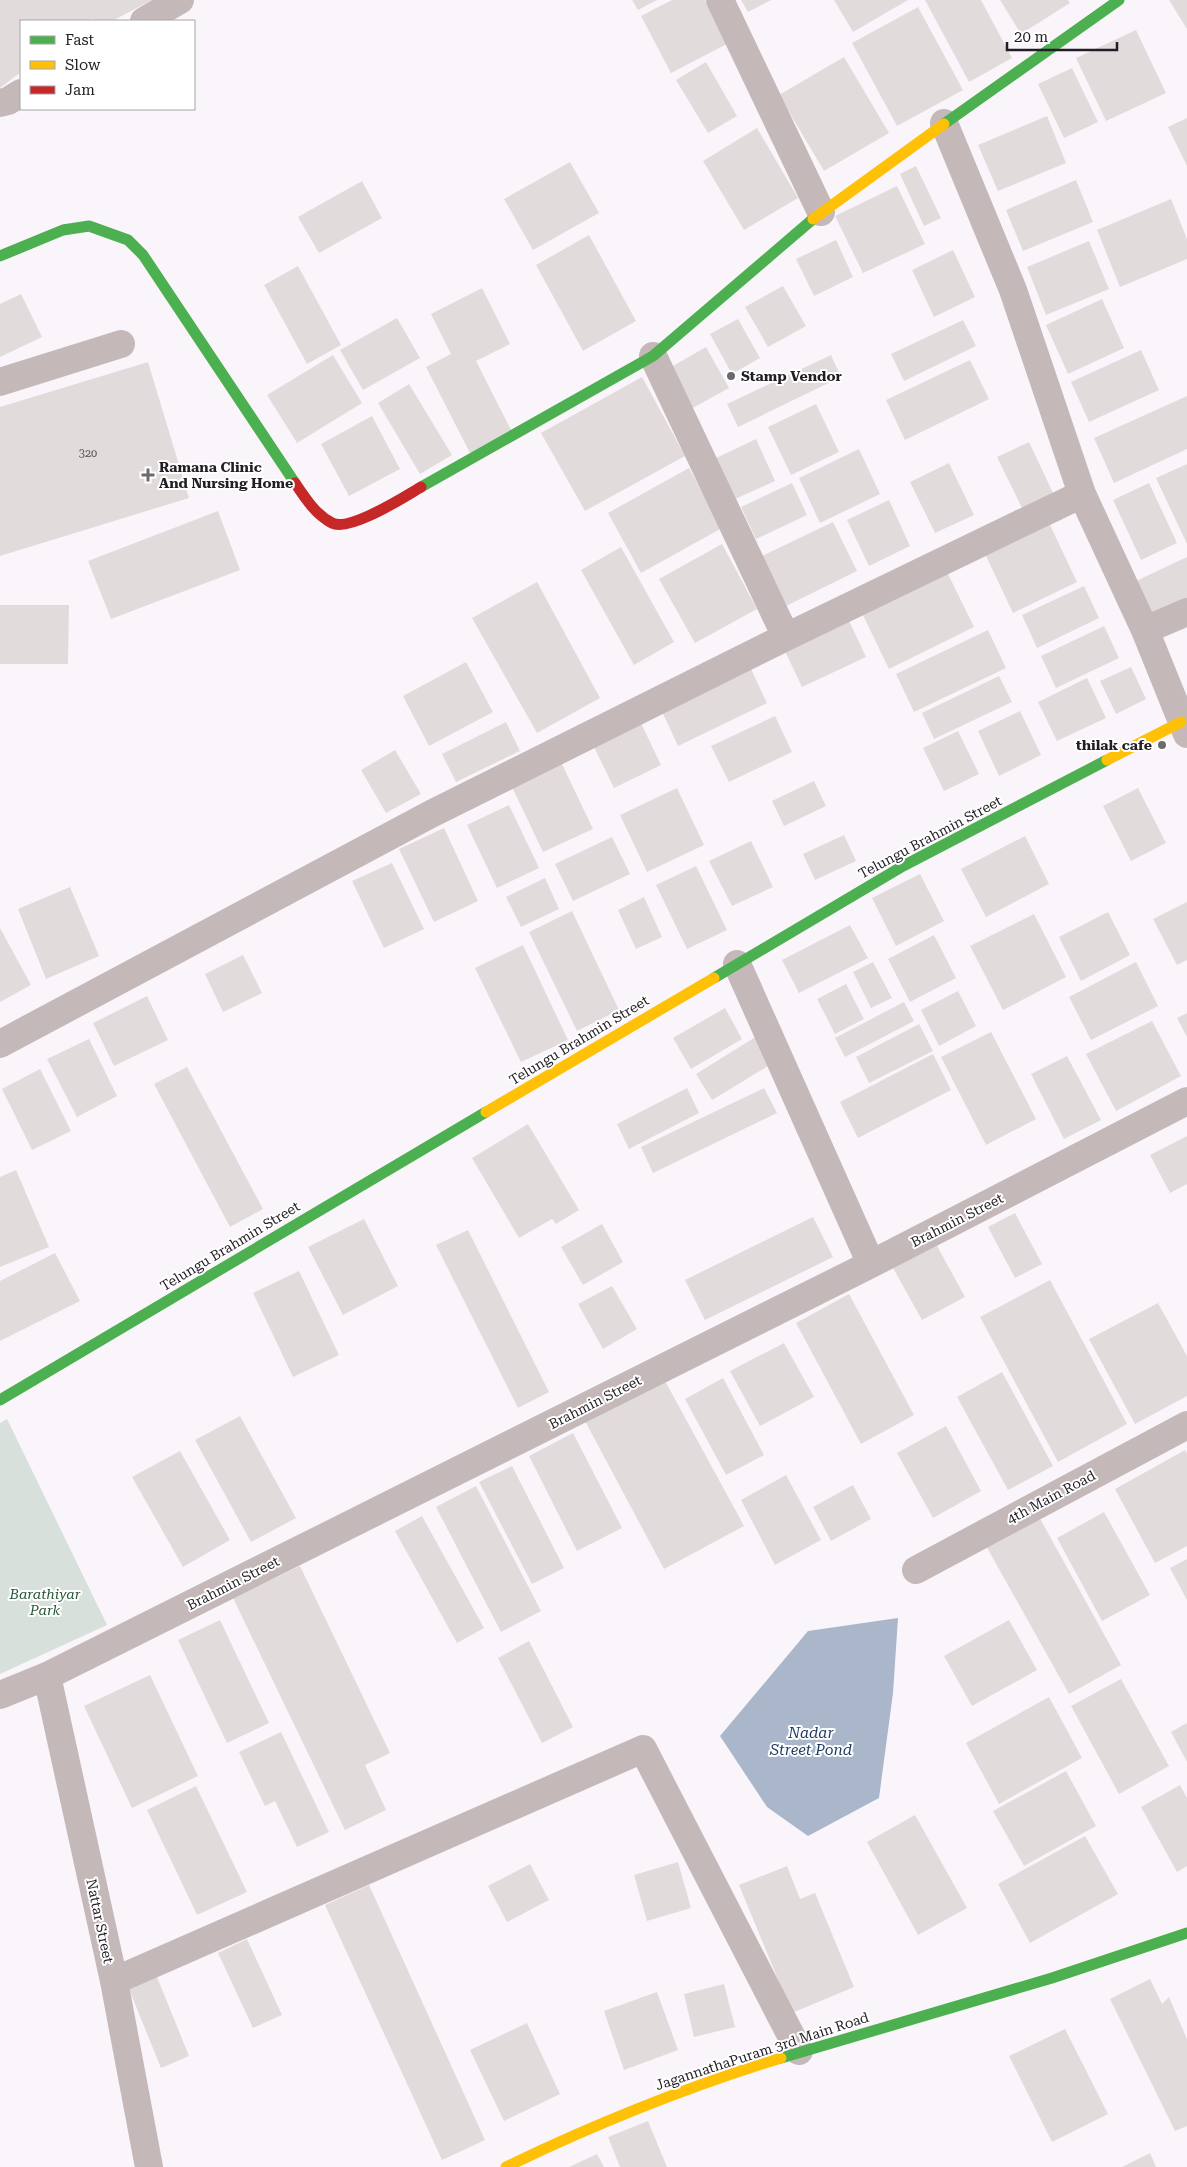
<svg xmlns="http://www.w3.org/2000/svg" width="1187" height="2167" font-family="'Roboto Serif',serif">
  <style>
    .green { fill: #d7e0da }
    .water { fill: #aab7cb }
    .building { fill: #e1dcdb }
    .lines { fill: none; stroke-linecap: round; stroke-linejoin: round }
    .street { stroke: #c4b8b9; stroke-width: 28 }
    .fast { stroke: #4caf50; stroke-width: 11 }
    .slow { stroke: #ffc107; stroke-width: 11 }
    .jam { stroke: #c62828; stroke-width: 11 }
    .poi-dot { fill: #6e696f; stroke: #fff; stroke-width: 2 }
    .labels { text-anchor: middle; dominant-baseline: central; stroke-width: 4; stroke-linejoin: round; paint-order: stroke }
    .number-label { font-size: 11px; fill: #524e52 }
    .poi-label { font-size: 14px; font-weight: bold; fill: #231e24; stroke: #fff; text-anchor: start }
    .street-label { font-size: 14px; fill: #231e24; stroke: #fff }
    .park-label { font-size: 14px; font-style: italic; fill: #245535; stroke: #fff }
    .water-label { font-size: 15px; font-style: italic; fill: #1a3a5f; stroke: #fff }
  </style>
  <rect width="100%" height="100%" fill="#faf5fa"/>
  <!-- green -->
  <path class="green" d="M7 1419 107 1625 0 1674V1423Z"/>
  <!-- water -->
  <path class="water" d="M898 1618 893 1693 879 1798 808 1836 767 1807 720 1736 808 1631Z"/>
  <!-- building -->
  <path class="building" d="M0 0H152L112 21H97L93 19 87 21H21V72L0 88Z
    M632 0H657L638 10Z
    M672 0H705L727 44 671 73 641 16Z
    M741 0H771L748 12Z
    M834 0H908L853 32Z
    M925 0H981L1012 58 969 82Z
    M1000 0H1068L1070 3 1021 34Z
    M1169 0H1187V29Z
    M918 7 963 90 897 126 852 43Z
    M1136 30 1166 93 1106 121 1076 58Z
    M844 57 889 133 824 171 779 95Z
    M706 62 737 116 708 133 676 80Z
    M1072 68 1098 122 1064 138 1038 84Z
    M1047 116 1066 163 998 191 978 145Z
    M1187 118V166L1168 127Z
    M757 128 798 198 744 230 703 161Z
    M570 162 599 213 533 250 504 199Z
    M916 166 941 218 924 226 900 174Z
    M1076 180 1093 222 1023 251 1006 210Z
    M362 181 382 218 319 253 298 217Z
    M897 186 925 244 863 273 835 216Z
    M1171 199 1187 239V259L1120 287 1097 230Z
    M589 235 636 321 583 351 536 265Z
    M836 240 853 277 814 296 796 259Z
    M1089 241 1109 289 1046 315 1027 267Z
    M953 250 975 297 934 317 912 270Z
    M298 266 341 345 307 364 264 285Z
    M783 286 806 326 768 347 745 307Z
    M482 288 510 344 476 361 512 432 470 453 426 367 451 354 431 314Z
    M21 294 42 337 0 357V304Z
    M1102 299 1124 348 1068 374 1046 325Z
    M397 318 420 358 363 390 340 350Z
    M738 319 760 358 732 374 710 334Z
    M963 320 976 346 904 381 891 354Z
    M706 347 729 388 689 410 666 370Z
    M1141 350 1159 390 1089 422 1071 382Z
    M333 355 362 403 297 443 267 395Z
    M831 355 841 377 738 427 727 404Z
    M970 360 989 399 905 440 886 400Z
    M148 362 189 498 0 556V407Z
    M642 377 685 456 585 511 541 433Z
    M409 384 452 455 420 474 378 403Z
    M1187 396V449L1114 483 1094 438Z
    M816 404 839 452 791 475 768 427Z
    M372 416 400 469 349 496 321 444Z
    M756 439 775 481 733 500 714 459Z
    M1029 442 1055 497 1024 512 997 457Z
    M859 449 880 494 820 523 799 478Z
    M949 463 974 515 935 533 910 482Z
    M1187 464V544L1156 478Z
    M689 468 722 528 641 573 608 513Z
    M792 483 807 515 756 539 741 507Z
    M1149 483 1177 543 1141 560 1113 500Z
    M889 500 910 546 869 566 847 520Z
    M218 511 240 570 111 619 88 561Z
    M833 522 857 571 784 607 760 557Z
    M1050 525 1077 582 1013 613 986 556Z
    M722 544 757 609 695 643 659 579Z
    M621 547 674 642 634 665 581 570Z
    M1187 557V599L1153 615 1136 581Z
    M946 570 974 627 889 669 861 611Z
    M537 582 600 698 537 733 472 618Z
    M1084 586 1099 618 1037 648 1022 615Z
    M0 605H69L68 664H0Z
    M846 614 866 657 802 687 782 645Z
    M1104 626 1119 658 1056 688 1041 656Z
    M988 630 1006 668 914 712 896 674Z
    M466 662 493 712 429 746 403 696Z
    M749 665 767 703 678 746 660 707Z
    M1131 667 1146 699 1116 714 1100 681Z
    M999 676 1012 702 934 739 922 713Z
    M1087 678 1106 718 1057 741 1038 702Z
    M1020 711 1041 755 999 776 978 731Z
    M775 716 792 752 729 782 711 746Z
    M506 722 520 751 456 782 442 754Z
    M641 723 661 765 614 788 593 745Z
    M958 731 979 774 944 791 923 748Z
    M395 750 421 794 386 813 361 770Z
    M561 762 593 829 543 852 511 785Z
    M814 781 826 806 784 826 772 801Z
    M677 788 704 845 647 872 620 815Z
    M1138 788 1166 843 1131 861 1103 806Z
    M509 805 539 868 497 888 467 825Z
    M444 828 478 901 434 922 399 849Z
    M844 835 856 861 815 880 803 854Z
    M1025 836 1049 884 986 917 961 869Z
    M612 837 630 874 573 901 555 864Z
    M751 841 773 887 732 906 709 861Z
    M392 863 424 929 384 948 352 881Z
    M696 866 727 930 687 949 656 885Z
    M920 874 944 921 896 946 872 898Z
    M545 878 559 909 521 927 506 897Z
    M70 887 99 956 46 979 18 909Z
    M644 897 662 937 636 949 618 910Z
    M1187 902V960L1177 965 1153 919Z
    M572 911 619 1010 577 1031 529 932Z
    M1108 912 1130 955 1081 981 1059 937Z
    M1034 914 1066 977 1003 1010 970 946Z
    M850 925 868 958 799 993 782 960Z
    M0 928 31 985 0 1002Z
    M934 935 956 978 910 1002 888 959Z
    M523 945 568 1040 521 1062 475 968Z
    M243 955 262 993 223 1012 205 974Z
    M873 962 892 998 871 1008 853 972Z
    M1136 962 1158 1006 1091 1040 1069 997Z
    M846 984 864 1019 835 1034 817 999Z
    M958 991 976 1026 939 1046 921 1010Z
    M147 996 168 1040 114 1066 93 1023Z
    M904 1002 914 1021 845 1057 835 1038Z
    M725 1008 742 1039 691 1069 673 1038Z
    M1187 1013V1037L1177 1018Z
    M1152 1021 1181 1076 1116 1111 1086 1054Z
    M919 1024 933 1051 869 1083 856 1057Z
    M991 1032 1036 1119 986 1145 941 1057Z
    M757 1036 773 1063 712 1100 696 1074Z
    M89 1039 117 1096 77 1117 47 1059Z
    M933 1054 951 1090 858 1138 840 1102Z
    M1067 1056 1101 1120 1064 1139 1031 1074Z
    M187 1067 263 1209 230 1227 154 1084Z
    M40 1069 71 1131 32 1150 2 1089Z
    M687 1088 699 1113 629 1149 617 1124Z
    M764 1088 777 1113 653 1173 641 1147Z
    M528 1124 579 1210 556 1224 552 1219 519 1238 472 1158Z
    M1187 1136V1184L1170 1193 1150 1155Z
    M16 1170 49 1247 0 1267V1177Z
    M1015 1213 1042 1264 1015 1278 988 1227Z
    M813 1217 833 1257 705 1320 685 1280Z
    M364 1219 398 1286 343 1315 308 1247Z
    M602 1224 623 1262 583 1285 561 1247Z
    M468 1230 549 1392 518 1408 436 1245Z
    M936 1244 965 1297 922 1320 893 1268Z
    M55 1253 80 1301 0 1341V1281Z
    M299 1271 339 1355 293 1377 253 1293Z
    M1050 1280 1127 1424 1058 1462 980 1317Z
    M612 1286 637 1329 603 1349 578 1304Z
    M849 1294 914 1415 861 1444 796 1323Z
    M1158 1303 1187 1356V1396L1135 1424 1089 1339Z
    M784 1343 814 1397 760 1426 730 1371Z
    M1002 1372 1053 1466 1008 1490 957 1397Z
    M723 1378 764 1455 726 1475 685 1399Z
    M664 1379 744 1526 664 1569 585 1421Z
    M240 1416 296 1518 251 1542 195 1440Z
    M946 1426 981 1491 933 1518 897 1453Z
    M573 1433 622 1528 577 1551 529 1456Z
    M1185 1450 1187 1453V1546L1155 1563 1115 1489Z
    M180 1451 230 1540 183 1567 132 1477Z
    M512 1466 564 1568 532 1584 479 1482Z
    M786 1475 821 1540 775 1565 741 1500Z
    M853 1485 871 1519 831 1541 813 1507Z
    M476 1486 541 1611 501 1632 436 1507Z
    M1104 1512 1150 1595 1102 1621 1057 1538Z
    M1038 1515 1121 1665 1069 1694 985 1544Z
    M422 1516 484 1628 457 1643 395 1531Z
    M1187 1559V1600L1170 1568Z
    M300 1566 390 1753 365 1765 386 1810 345 1830 233 1598Z
    M220 1620 269 1723 227 1743 178 1640Z
    M1009 1620 1037 1670 972 1706 944 1656Z
    M529 1641 573 1727 542 1743 498 1658Z
    M150 1675 198 1776 132 1808 84 1706Z
    M1121 1679 1169 1766 1119 1794 1071 1706Z
    M1049 1697 1082 1758 999 1804 966 1743Z
    M1187 1723V1762L1171 1732Z
    M281 1732 329 1832 297 1847 275 1801 265 1806 239 1752Z
    M1066 1771 1096 1826 1024 1866 993 1811Z
    M1180 1785 1187 1798V1866L1177 1872 1141 1807Z
    M196 1786 247 1892 197 1915 147 1810Z
    M915 1815 967 1908 918 1935 867 1842Z
    M1085 1836 1118 1894 1030 1943 998 1884Z
    M678 1862 691 1908 647 1921 634 1875Z
    M530 1864 549 1900 507 1922 488 1886Z
    M787 1866 800 1899 815 1893 854 1987 792 2013 739 1885Z
    M369 1885 485 2140 442 2160 325 1905Z
    M247 1939 282 2015 253 2028 218 1953Z
    M157 1977 189 2056 161 2068 129 1989Z
    M1150 1979 1162 2004 1169 1997 1187 2039V2126L1175 2131 1110 1999Z
    M724 1984 735 2027 694 2037 684 1994Z
    M657 1992 678 2050 624 2070 604 2011Z
    M527 2023 560 2094 504 2121 470 2050Z
    M1065 2029 1108 2114 1052 2142 1009 2056Z
    M648 2121 667 2167H620L608 2137Z
    M1150 2153 1156 2167H1122Z
    M597 2154 604 2167H569Z"/>
  <g class="lines">
    <!-- street -->
    <path class="street" d="M720 0 821 212
      M144 21 180 0
      M0 103 8 101 21 93
      M944 123 1013 290 1082 494 1145 630 1187 734
      M653 356 786 637
      M0 382 121 344
      M1145 630 1187 612
      M737 964 871 1264
      M0 1044 431 814 786 637 1082 494
      M916 1570 1187 1425
      M47 1676 114 1981 149 2167
      M0 1695 47 1676 871 1264 1187 1101
      M114 1981 643 1749 799 2051"/>
    <!-- fast -->
    <path class="fast" d="M944 124 1119 0
      M0 256 63 230 89 226 128 240 143 255 295 483
      M421 487 653 356 813 219
      M714 978 903 866 1107 760
      M0 1400 486 1112
      M781 2058 1052 1978 1187 1933"/>
    <!-- slow -->
    <path class="slow" d="M813 219 944 124
      M1107 760 1181 722
      M486 1112 714 978
      M506 2167C595 2124 687 2087 781 2058"/>
    <!-- jam -->
    <path class="jam" d="M295 483C305 498 316 515 332 523 350 532 404 497 421 487"/>
  </g>
  <!-- markers -->
  <g class="poi-dot">
    <circle cx="731" cy="376" r="5"/>
    <path d="M145.5 467.5h5v5h5v5h-5v5h-5v-5h-5v-5h5z"/>
    <circle cx="1162" cy="745" r="5"/>
  </g>
  <g class="labels">
    <!-- number labels -->
    <g class="number-label">
      <text x="88" y="453">320</text>
    </g>
    <!-- poi labels -->
    <g class="poi-label">
      <text x="741" y="376">Stamp Vendor</text>
      <text x="159" y="467">Ramana Clinic<tspan x="159" dy="16">And Nursing Home</tspan></text>
      <text x="1152" y="745" text-anchor="end">thilak cafe</text>
    </g>
    <!-- street labels -->
    <g class="street-label">
      <text transform="translate(930 837) rotate(-28)">Telungu Brahmin Street</text>
      <text transform="translate(579 1040) rotate(-31)">Telungu Brahmin Street</text>
      <text transform="translate(957 1220) rotate(-27)">Brahmin Street</text>
      <text transform="translate(230 1246) rotate(-31)">Telungu Brahmin Street</text>
      <text transform="translate(595 1402) rotate(-27)">Brahmin Street</text>
      <text transform="translate(1051 1497) rotate(-28)">4th Main Road</text>
      <text transform="translate(233 1583) rotate(-27)">Brahmin Street</text>
      <text transform="translate(100 1921) rotate(78)">Nattar Street</text>
      <text transform="translate(762 2051) rotate(-18)">JagannathaPuram 3rd Main Road</text>
    </g>
    <!-- park labels -->
    <g class="park-label">
      <text x="45" y="1594">Barathiyar<tspan x="45" dy="16">Park</tspan></text>
    </g>
    <!-- water labels -->
    <g class="water-label">
      <text x="811" y="1733">Nadar<tspan x="811" dy="17">Street Pond</tspan></text>
    </g>
  </g>
  <!-- legend -->
  <rect x="20" y="20" width="175" height="90" fill="#ffffff" stroke="#a7a5a7"/>
  <rect x="30" y="36" width="25" height="8" fill="#4caf50" stroke="#a7a5a7"/>
  <text x="65" y="45" font-size="15" fill="#231e24">Fast</text>
  <rect x="30" y="61" width="25" height="8" fill="#ffc107" stroke="#a7a5a7"/>
  <text x="65" y="70" font-size="15" fill="#231e24">Slow</text>
  <rect x="30" y="86" width="25" height="8" fill="#c62828" stroke="#a7a5a7"/>
  <text x="65" y="95" font-size="15" fill="#231e24">Jam</text>
  <!-- scale -->
  <path d="M1007 42v8h110v-8" fill="none" stroke="#231e24" stroke-width="2.5"/>
  <text x="1014" y="42" font-size="15" fill="#231e24" stroke="#ffffff" stroke-width="4" paint-order="stroke">20 m</text>
</svg>
